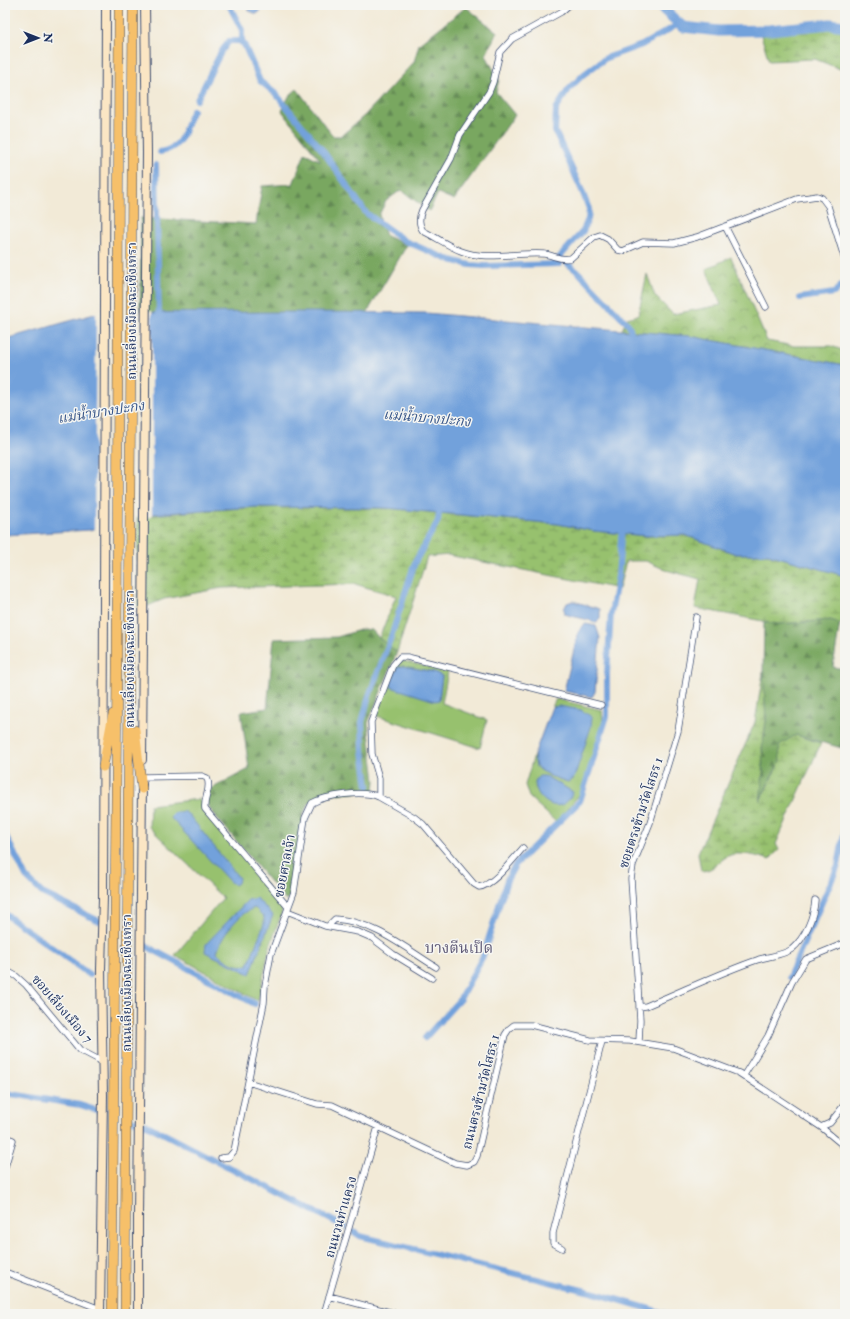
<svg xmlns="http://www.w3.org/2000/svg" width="850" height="1319" font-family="'IM FELL Double Pica','Noto Serif Thai',serif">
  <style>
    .grass { fill: #97c16e; stroke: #597866; fill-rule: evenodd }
    .forest { fill: url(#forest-firs); stroke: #4a6b60 }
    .wetland { fill: url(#wetland-marsh); stroke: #597866 }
    .park { fill: url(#park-crowns); stroke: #597866 }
    .water { fill: #72a1db; stroke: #46689c; fill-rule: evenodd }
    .pier { fill: #f2ead7 }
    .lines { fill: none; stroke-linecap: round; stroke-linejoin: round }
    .canal { stroke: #72a1db; stroke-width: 6 }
    .river { stroke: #72a1db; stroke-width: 11 }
    .minor-casing { stroke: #3b4b70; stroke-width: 7 }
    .secondary-casing { stroke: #3b4b70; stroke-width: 10 }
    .trunk-casing { stroke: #3b4b70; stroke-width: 10 }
    .minor { stroke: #fff; stroke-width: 5.5 }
    .secondary { stroke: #fbe6c4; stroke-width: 8 }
    .trunk { stroke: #f6c06b; stroke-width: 9 }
    .labels { text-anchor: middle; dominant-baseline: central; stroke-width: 3; stroke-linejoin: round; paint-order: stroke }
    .street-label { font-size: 13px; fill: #1b2f5e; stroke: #f6f6f2 }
    .water-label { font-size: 14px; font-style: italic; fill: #39578a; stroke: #f6f6f2 }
    .quarter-label { font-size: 15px; fill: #5f5a76; stroke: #f6f6f2 }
  </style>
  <defs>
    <pattern id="forest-firs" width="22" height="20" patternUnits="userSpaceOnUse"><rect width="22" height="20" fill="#79a761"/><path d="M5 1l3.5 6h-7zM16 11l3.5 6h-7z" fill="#628853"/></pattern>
    <pattern id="wetland-marsh" width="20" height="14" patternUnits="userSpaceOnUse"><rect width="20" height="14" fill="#97c16e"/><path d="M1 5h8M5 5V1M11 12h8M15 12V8" fill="none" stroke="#7a9d5e"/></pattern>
    <pattern id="park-crowns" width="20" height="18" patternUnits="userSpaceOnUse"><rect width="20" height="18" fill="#97c16e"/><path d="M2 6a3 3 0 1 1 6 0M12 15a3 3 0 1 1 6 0" fill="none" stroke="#7a9d5e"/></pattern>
  </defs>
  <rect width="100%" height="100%" fill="#f6f6f2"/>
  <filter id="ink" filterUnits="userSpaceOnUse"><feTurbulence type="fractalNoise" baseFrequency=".025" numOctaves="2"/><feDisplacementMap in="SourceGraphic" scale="8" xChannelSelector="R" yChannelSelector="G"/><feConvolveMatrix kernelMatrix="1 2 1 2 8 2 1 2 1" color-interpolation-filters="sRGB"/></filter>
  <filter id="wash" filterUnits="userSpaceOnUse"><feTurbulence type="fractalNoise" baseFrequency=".012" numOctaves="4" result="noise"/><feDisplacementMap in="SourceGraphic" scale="16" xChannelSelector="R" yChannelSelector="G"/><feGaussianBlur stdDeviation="0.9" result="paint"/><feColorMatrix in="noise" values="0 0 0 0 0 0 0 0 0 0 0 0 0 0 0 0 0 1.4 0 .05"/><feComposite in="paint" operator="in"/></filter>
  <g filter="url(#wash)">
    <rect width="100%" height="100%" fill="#f2ead7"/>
    <!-- grass -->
    <path class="grass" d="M403 661 448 671 442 703 487 720 480 748 377 716 394 668 398 662ZM403 666 434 672 442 676 439 700 398 667Z
      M556 699 602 710 603 721 581 793 556 822 529 797 525 785 534 755 536 767 550 776 568 782 581 710 552 707ZM545 776 573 792 552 805 541 796 535 787Z
      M199 799 282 905V912L269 950 258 1001 175 955 223 898 149 827 150 805Z"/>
    <!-- forest -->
    <path class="forest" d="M466 7 497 32 486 55 499 80 496 92 515 115 454 200 438 193 429 211 401 190 386 201 379 215 386 236 407 245 367 313H140L141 218 256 224 262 186 293 184 305 153 321 161 282 111 289 96 297 89 333 136H341L365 115 414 62 419 44Z
      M831 620 840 623 833 667 845 669V749L796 735 780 761 759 802 763 772 762 749 766 721 763 673 764 622 778 624Z
      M363 629 372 630 379 638 397 652 368 723 375 781 374 791 330 795 309 803 304 813 290 896 286 901 209 808 205 792 249 769 241 712 267 708 274 639 337 637Z"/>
    <!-- wetland -->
    <path class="wetland" d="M845 24V71L815 59 769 61 761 35 834 27Z
      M256 507 386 508 558 524 594 531 647 536 685 535 736 554H768L845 576V625L831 620 778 624 695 608 700 579 666 570 646 561H626L619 589 448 555 427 557 397 652 379 638 396 596 355 584 222 588 164 599 138 610 137 516Z
      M763 673 766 721 762 749 763 772 760 801 780 761 779 745 796 735 821 743 776 844 779 850 769 860C760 856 737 851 728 856 718 861 714 871 701 871L698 853 755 722Z"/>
    <!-- park -->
    <path class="park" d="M731 257 767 341 794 346H831L845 351V365L689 336 622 330 627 318 638 315 647 274 655 296 673 314 721 305 706 269Z"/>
    <!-- water -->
    <path class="water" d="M247 5H267L257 14 249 11Z
      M311 312 426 313 689 336 845 365V576L768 554H736L685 535 647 536 594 531 558 524 386 508 256 507 203 510 128 516 90 530 5 535V339L98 313Z
      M573 601 600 609V619L596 623C586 618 576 618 565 614L564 609 567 603Z
      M586 624 596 626 600 638 595 692 592 697 564 691 578 633 582 626Z
      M403 666 434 672 442 676 439 700 435 701 391 687V681L398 667Z
      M559 706 581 710 592 717 591 727 574 778 568 782 550 776 536 767 534 755 552 707Z
      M539 776H545L573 792C562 820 534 799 535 781Z
      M183 811 189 815 239 878 238 883 235 885 230 882 170 817 174 813Z
      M256 898 273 915 250 974 205 952 206 944 248 900ZM255 908 264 917V924L248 965C236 968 226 961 217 953 219 939 240 911 255 908Z"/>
    <!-- pier -->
    <path class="pier" d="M152 311V517L129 518 94 531 96 312Z"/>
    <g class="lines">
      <!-- canal -->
      <path class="canal" d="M229 5 242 30V43
        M197 100 221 52 229 41H239L244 44 260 81 276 94 323 151 366 213 405 241 447 259 470 265 484 266 560 264
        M160 152C185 147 183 129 193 110
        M156 165 159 319
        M556 261 583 231 588 219 589 209 582 191 555 131 556 109 568 90 584 74 606 58 642 45 679 24
        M568 264 578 272 629 325 633 338
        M800 298 834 293 845 282
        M368 786 363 750 362 722 369 696 391 637 415 562 438 521 440 505
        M5 834 26 877 42 893 99 921
        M5 914 90 975
        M146 946 255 1004
        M789 977 838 866 845 828
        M425 1038 460 999 483 956 507 880 515 865 580 801 607 716V673L611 613 618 576 622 527
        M5 1093 80 1105 99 1111
        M131 1120 135 1121
        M143 1123 345 1227
        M354 1232 360 1236 595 1293 667 1314"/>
      <!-- river -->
      <path class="river" d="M661 5 664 10 683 27 719 31 769 30 830 24 845 26"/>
    </g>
  </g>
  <g filter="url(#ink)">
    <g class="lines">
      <!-- minor casing -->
      <g class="minor-casing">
        <path id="minor" d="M569 5 561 12 512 39 500 52 493 82 489 92 460 135 451 159 422 210C419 217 418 224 423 231 436 237 448 246 461 251 487 261 517 252 544 254 553 255 561 261 571 258L594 237 600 235 608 239 618 250 623 251 643 242 674 243 697 237 797 199 817 196 822 198 828 206 845 260
          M725 226 766 307
          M142 777 202 776 207 778C212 789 203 798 205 809L288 907
          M379 797V778L372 754 371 722 393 665 400 657H407L601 705
          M523 848C513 859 493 886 479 887L474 884 423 824 414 817 379 797C364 790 326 795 312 803L305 818 294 892 271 954 265 986 264 1003 248 1082 317 1104 332 1105 455 1163 467 1165 474 1162 477 1156 505 1035 509 1029 514 1025H531L590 1040 630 1041 673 1048 739 1073 821 1127 830 1123 845 1104
          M287 911 325 926 358 932 372 938 393 954 432 978
          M328 926 335 919C373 921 405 948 436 967
          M5 970 16 976 26 985 80 1050 103 1062
          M639 1007 646 1006C683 991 719 973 757 960 768 956 782 956 792 949 805 938 814 917 815 900
          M639 1042 640 1020 631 879 633 865 650 823 678 731 696 617
          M744 1075 768 1036 792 982 806 959 845 943
          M821 1127 845 1147
          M5 1137 13 1140 5 1167
          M221 1158 229 1157 234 1151 248 1082
          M562 1248 553 1243V1233L602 1041
          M5 1272 100 1309
          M329 1296 397 1314
          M324 1314 378 1127"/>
      </g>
      <!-- secondary casing -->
      <g class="secondary-casing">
        <path id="secondary" d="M142 760 147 153 145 5
          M100 1314 103 1095 101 969 103 898 106 5
          M138 1314V1219L142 784"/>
      </g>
      <!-- trunk casing -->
      <g class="trunk-casing">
        <path id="trunk" d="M135 730 142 789
          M103 767 113 714
          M112 1314 117 668 119 5
          M125 1314 133 5"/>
      </g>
      <!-- minor -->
      <use href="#minor" class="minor"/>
      <!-- secondary -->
      <use href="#secondary" class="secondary"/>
      <!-- trunk -->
      <use href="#trunk" class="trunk"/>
    </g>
  </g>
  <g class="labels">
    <!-- street labels -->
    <g class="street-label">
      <text transform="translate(132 311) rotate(-90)">ถนนเลี่ยงเมืองฉะเชิงเทรา</text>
      <text transform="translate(130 659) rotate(-90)">ถนนเลี่ยงเมืองฉะเชิงเทรา</text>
      <text transform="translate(641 813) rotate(-72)">ซอยตรงข้ามวัดโสธร 1</text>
      <text transform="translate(285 866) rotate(-79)">ซอยศาลเจ้า</text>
      <text transform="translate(127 983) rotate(-90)">ถนนเลี่ยงเมืองฉะเชิงเทรา</text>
      <text transform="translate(62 1009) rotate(49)">ซอยเลี่ยงเมือง 7</text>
      <text transform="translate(481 1092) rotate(-76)">ถนนตรงข้ามวัดโสธร 1</text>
      <text transform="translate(341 1217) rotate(-74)">ถนนวนท่าแครง</text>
    </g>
    <!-- water labels -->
    <g class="water-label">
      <text transform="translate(101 412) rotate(-9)">แม่น้ำบางปะกง</text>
      <text transform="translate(427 418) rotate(5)">แม่น้ำบางปะกง</text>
    </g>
    <!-- quarter labels -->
    <g class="quarter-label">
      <text x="459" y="948">บางตีนเป็ด</text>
    </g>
  </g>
  <!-- margin -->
  <rect width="850" height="1319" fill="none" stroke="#f6f6f2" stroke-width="20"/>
  <!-- north arrow -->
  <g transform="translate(38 38) rotate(90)" stroke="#f6f6f2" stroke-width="3" paint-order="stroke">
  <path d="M0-3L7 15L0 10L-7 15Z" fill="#1b2f5e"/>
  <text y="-6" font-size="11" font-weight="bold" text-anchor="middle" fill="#1b2f5e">N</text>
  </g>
</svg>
